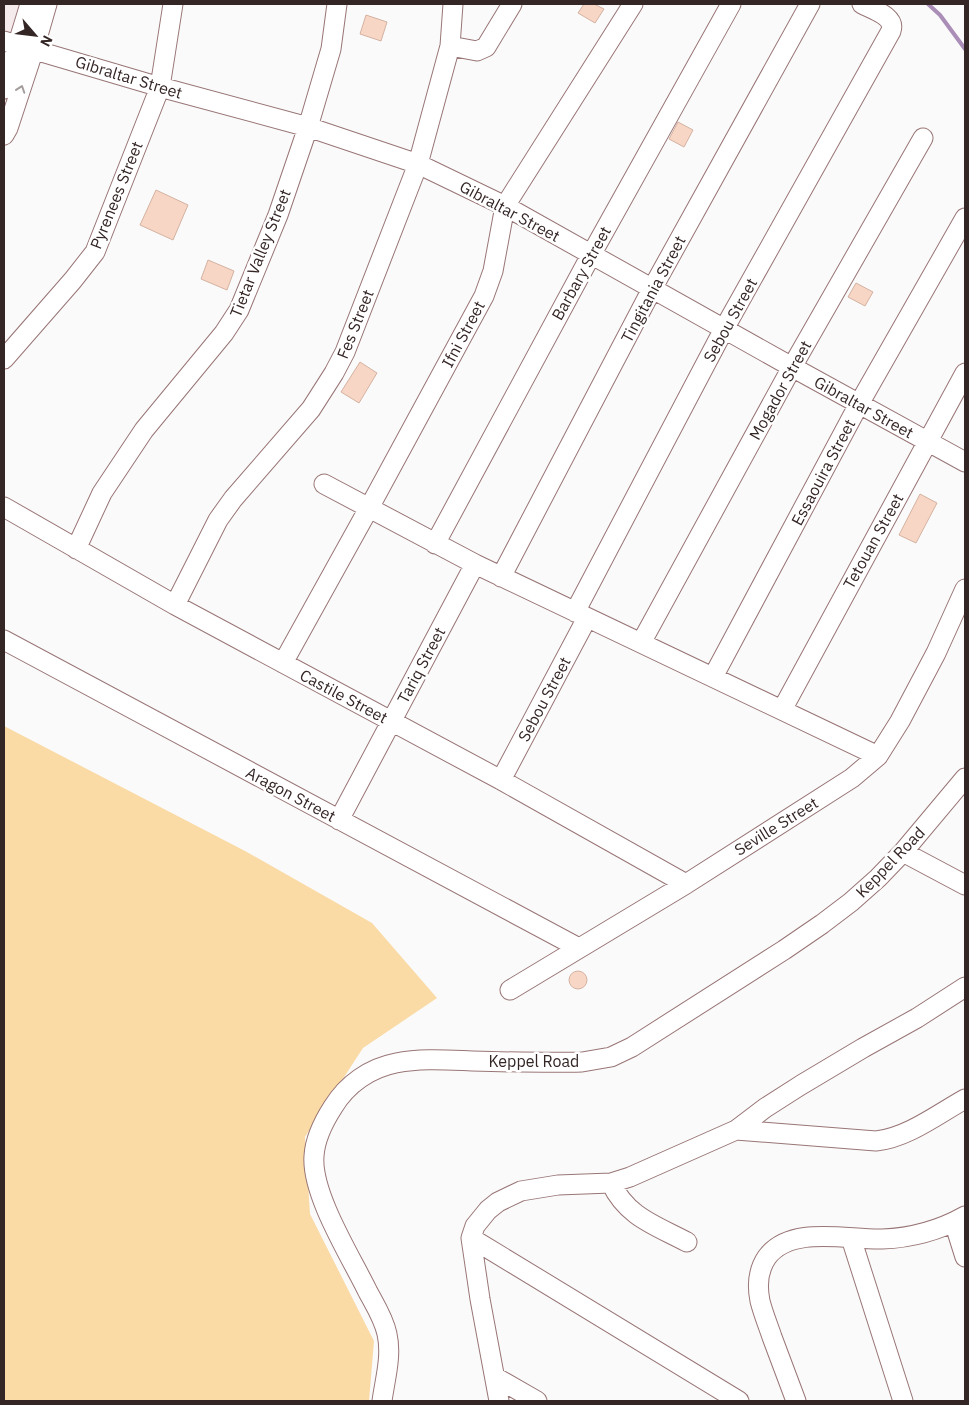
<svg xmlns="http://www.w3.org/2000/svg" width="969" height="1405" font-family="'IBM Plex Sans',sans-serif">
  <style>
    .built { fill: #f6ebec }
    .green { fill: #fadaa5 }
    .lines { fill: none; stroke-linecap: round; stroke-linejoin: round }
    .stream { stroke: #ab8eb8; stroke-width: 4 }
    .building { fill: #f8d6c5; stroke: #d4b2a1 }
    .minor-casing { stroke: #997576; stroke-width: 21 }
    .minor { stroke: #fff; stroke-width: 19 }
    .oneway { stroke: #a49d9d }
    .labels { text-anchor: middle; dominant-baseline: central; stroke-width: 5; stroke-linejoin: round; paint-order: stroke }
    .street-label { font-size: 16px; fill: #352626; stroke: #fff }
  </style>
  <rect width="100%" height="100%" fill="#fafafa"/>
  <!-- built -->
  <path class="built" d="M4 4H19L4 56Z"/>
  <!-- green -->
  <path class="green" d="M4 726 245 851 372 923 437 998 363 1048 305 1137 310 1214 374 1341 369 1401H4Z"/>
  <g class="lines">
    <!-- stream -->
    <path class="stream" d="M928 4 940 15 965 49"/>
  </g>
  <!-- building -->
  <path class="building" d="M584 4H594L604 9 595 23 578 13Z
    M366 15 387 22 381 41 360 34Z
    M678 122 693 130 684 147 669 139Z
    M156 190 188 205 173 240 140 225Z
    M208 260 234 271 227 290 201 279Z
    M856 283 873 292 865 306 848 297Z
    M360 362 377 373 359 403 341 392Z
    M920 494 937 503 916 543 899 535Z
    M569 980a9 9 0 1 1 18 0a9 9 0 1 1-18 0Z"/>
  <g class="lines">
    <!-- minor casing -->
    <g class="minor-casing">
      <path id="minor" d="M4 41 160 87 308 127 418 164 505 206 792 367 965 462
        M450 46 477 51 486 47 512 4
        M4 89 30 4
        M4 135 8 128 34 49 47 4
        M4 359 73 280 95 252 160 87 173 4
        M324 484 475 564 878 756
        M4 507 175 605 501 780 686 884
        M435 544 591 255 731 4
        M76 549 102 493 144 430 224 333 239 310 278 215 308 127 331 49 337 4
        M501 577 652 289 810 4
        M175 605 218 520 233 499 311 409 334 373 345 352 418 164 450 46 453 4
        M575 612 724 329 891 31C896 16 873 10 862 4
        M4 640 579 948
        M641 643 792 367 923 138
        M283 663 369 508 484 296 493 271 505 206 633 4
        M713 677 859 404 965 218
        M782 710 965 373
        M501 780 587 618
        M339 820 475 564
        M903 852 965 885
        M510 990 686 884 852 778 878 756 900 721 936 653 965 589
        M736 1130 876 1141C907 1138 938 1114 965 1099
        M611 1183C627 1217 655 1225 687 1242
        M954 1222 965 1257
        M471 1238 739 1401
        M851 1238 903 1401
        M495 1377 537 1401
        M382 1401C385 1379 392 1356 387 1334 384 1319 375 1305 368 1292 351 1257 311 1194 314 1156 315 1139 324 1121 333 1107 347 1084 370 1068 396 1063 421 1058 447 1060 472 1061 509 1062 546 1063 582 1062L611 1057 632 1047 784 950 822 924 851 902 878 878 903 852 965 778
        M499 1401 480 1299 471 1238 475 1226 488 1210 498 1202 521 1191 558 1185 611 1183 630 1177 736 1130 765 1108 801 1085 863 1048 917 1018 965 987
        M796 1401C788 1380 780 1358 772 1337 768 1325 763 1313 760 1301 757 1286 758 1270 767 1257 791 1225 847 1240 882 1239 911 1238 940 1230 965 1216"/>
    </g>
    <!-- minor -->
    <use href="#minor" class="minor"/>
  </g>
  <!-- one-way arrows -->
  <defs><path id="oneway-chevron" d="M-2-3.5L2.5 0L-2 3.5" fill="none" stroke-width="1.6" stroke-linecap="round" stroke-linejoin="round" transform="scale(1.25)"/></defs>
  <use class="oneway" href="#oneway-chevron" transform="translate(21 89) rotate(-71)"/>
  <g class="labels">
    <!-- street labels -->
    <g class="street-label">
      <text transform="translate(129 77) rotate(17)">Gibraltar Street</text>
      <text transform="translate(116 195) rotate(-68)">Pyrenees Street</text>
      <text transform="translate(510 211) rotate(28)">Gibraltar Street</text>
      <text transform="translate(260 253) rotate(-68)">Tietar Valley Street</text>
      <text transform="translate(581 273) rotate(-61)">Barbary Street</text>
      <text transform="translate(653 289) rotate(-62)">Tingitania Street</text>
      <text transform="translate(730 320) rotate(-61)">Sebou Street</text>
      <text transform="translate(355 324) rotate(-68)">Fes Street</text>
      <text transform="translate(463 334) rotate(-62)">Ifni Street</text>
      <text transform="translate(780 390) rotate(-61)">Mogador Street</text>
      <text transform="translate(864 407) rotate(29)">Gibraltar Street</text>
      <text transform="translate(823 472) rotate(-62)">Essaouira Street</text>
      <text transform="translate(873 541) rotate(-61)">Tetouan Street</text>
      <text transform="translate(421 665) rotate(-62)">Tariq Street</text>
      <text transform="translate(344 696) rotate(28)">Castile Street</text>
      <text transform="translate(544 699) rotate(-62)">Sebou Street</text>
      <text transform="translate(291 794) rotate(28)">Aragon Street</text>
      <text transform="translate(776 826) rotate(-32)">Seville Street</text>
      <text transform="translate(890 862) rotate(-46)">Keppel Road</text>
      <text x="534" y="1061">Keppel Road</text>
    </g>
  </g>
  <!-- border -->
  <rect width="969" height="1405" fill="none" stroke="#352626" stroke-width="10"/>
  <!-- north arrow -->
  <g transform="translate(35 35) rotate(118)" stroke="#ffffff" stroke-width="4" paint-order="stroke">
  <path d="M0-4L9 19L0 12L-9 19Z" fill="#352626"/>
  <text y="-8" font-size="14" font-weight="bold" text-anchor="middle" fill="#352626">N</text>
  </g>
</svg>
